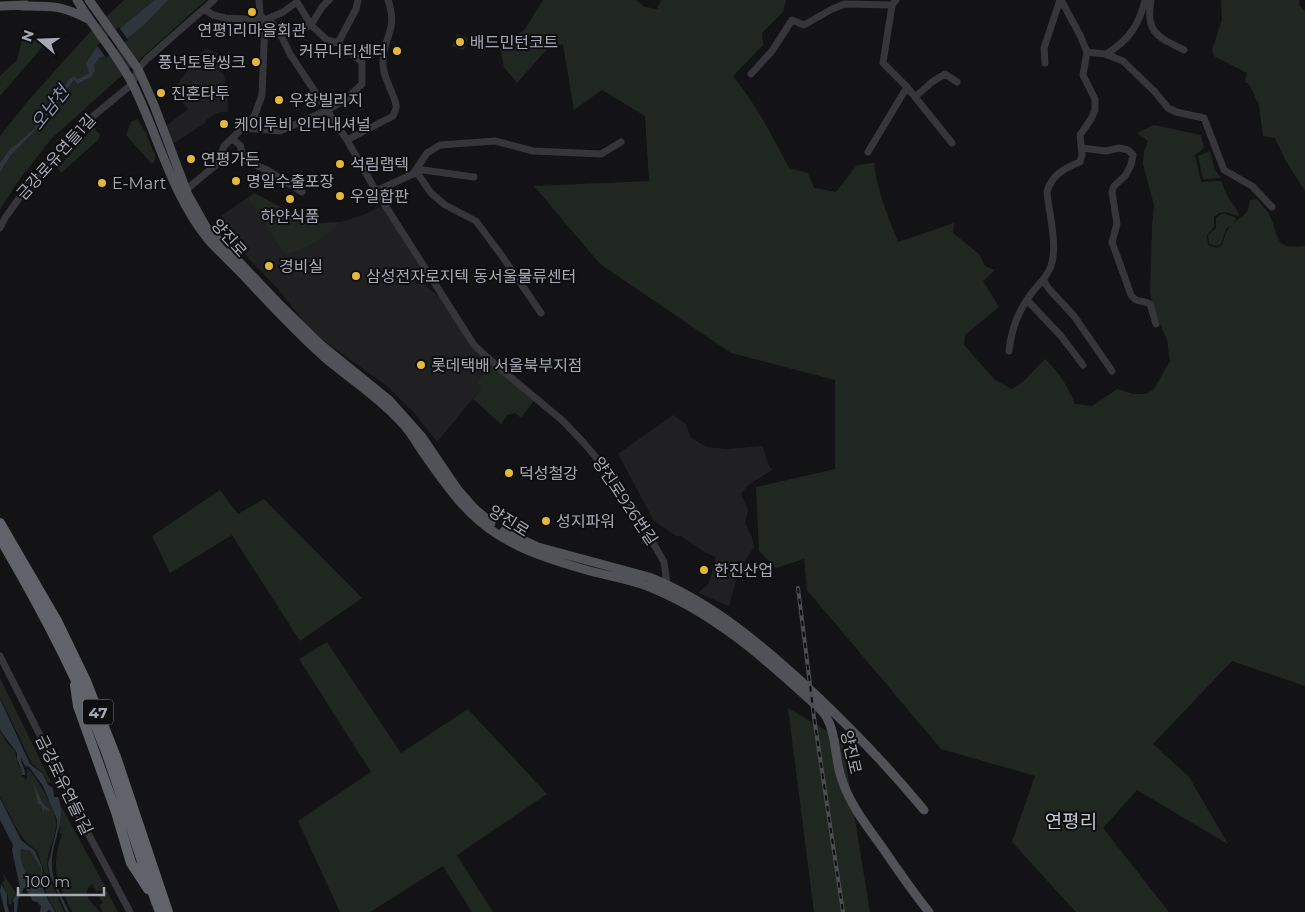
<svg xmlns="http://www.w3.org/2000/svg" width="1305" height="912" font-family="Montserrat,'Noto Sans KR',sans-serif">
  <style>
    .built { fill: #201f22 }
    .green { fill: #202721 }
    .water { fill: #2d353d; fill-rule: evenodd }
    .pier { fill: #131315 }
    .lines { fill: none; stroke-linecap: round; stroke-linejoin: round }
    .minor { stroke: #35353a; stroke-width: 7 }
    .major { stroke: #515258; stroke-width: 9 }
    .highway { stroke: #61636a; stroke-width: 10 }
    .rail-casing { stroke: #4c4d53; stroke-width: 4 }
    .rail { stroke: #0e0e10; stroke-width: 2; stroke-dasharray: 5.5; stroke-linecap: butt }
    .poi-dot { fill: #e6b83a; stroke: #0e0e10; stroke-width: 2 }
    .labels { text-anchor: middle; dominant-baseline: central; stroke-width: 4; stroke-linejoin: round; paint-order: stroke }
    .shield { fill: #0e0e10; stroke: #787a83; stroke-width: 1 }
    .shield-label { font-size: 15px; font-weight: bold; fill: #a6a9b4 }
    .poi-label { font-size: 16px; fill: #a6a9b4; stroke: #0e0e10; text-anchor: start }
    .street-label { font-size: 16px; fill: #a6a9b4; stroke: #0e0e10 }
    .water-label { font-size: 18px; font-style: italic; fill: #7e94ae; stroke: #0e0e10 }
    .quarter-label { font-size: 19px; fill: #c6c9d1; stroke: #0e0e10 }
  </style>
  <rect width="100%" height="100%" fill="#131315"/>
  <!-- built -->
  <path class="built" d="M206 48 217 53 220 71 224 75 227 91 228 112H221L215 114 206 120 205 123 173 144 166 126 188 109 173 90 197 57Z
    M254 193 305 220 319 223 341 222 363 215 382 206 420 266 418 279 415 285 422 282 441 299 457 322 469 345 492 365 481 389 437 442 415 414 387 386 313 333 278 289 247 257 221 216Z
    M673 415 686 424 691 438 707 447 726 449 763 446 767 462 772 470 747 486 741 494 748 510 745 523 752 537 754 547 738 572 729 606 698 593 709 583 716 557 706 553 681 536H676L654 521 618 454Z"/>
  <!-- green -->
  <path class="green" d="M124 0H206L51 139 17 183 0 210V172L11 155 39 127 48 109 57 103 74 80 79 84 91 77 96 49 89 73 78 79 74 76 69 79 54 102 46 107 35 128 9 150 0 163V136L27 102 88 34Z
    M543 0H636L645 7 657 9 661 0H786L783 12 762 33 763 45 733 76C756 105 772 135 789 168L808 173 814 188 836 192 857 165 874 163C877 191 888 216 898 242L954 223 953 233 979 254 985 266 995 270 983 281 999 307 965 335 964 345 995 380 1012 389 1024 381 1045 359C1059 372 1068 387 1075 404L1092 406 1117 389 1133 394H1146L1154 389 1170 361 1167 340 1154 309 1150 293 1152 227 1154 205 1143 164 1144 152 1148 141 1137 133 1154 125 1201 135 1204 148 1195 155 1201 182 1221 181 1227 195 1239 214 1238 216C1227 213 1223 209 1214 217V227L1207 235 1208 245 1217 248 1222 245C1224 240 1225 233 1228 229 1237 217 1249 218 1250 200L1257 199C1261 205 1269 211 1271 218 1280 241 1275 249 1305 246V686L1232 661 1153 744 1189 777 1228 844 1137 790 1103 828 1169 912H1076L1012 842 1035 776 941 749 807 590 804 559 776 568 759 551 756 487 835 469V380L731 353 600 264 534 186 649 181 645 116 602 90 574 110 563 44 547 49 517 83 504 67 500 48 525 29Z
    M1221 0H1299L1300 6 1305 11V191L1286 161 1275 138 1263 136 1259 105 1249 84 1245 82 1247 73 1214 56 1212 50 1222 20Z
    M457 34 468 38 464 50 452 46Z
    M52 36 0 96V76L17 60 22 39Z
    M137 119 145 131 156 158 152 164 126 135 131 122Z
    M94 127 97 132 100 134 98 140 61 173 58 168Z
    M1210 151 1215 170 1221 178 1203 179 1198 156Z
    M254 193 305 220 319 223 341 222C327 236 306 249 287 254L282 251 248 198Z
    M1221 214H1225L1236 218 1233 224 1226 229 1221 244 1217 246 1209 244 1208 235 1216 228V218Z
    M492 365 534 401 521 418 515 413 507 415 501 424 473 399 481 389 477 382Z
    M220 490 238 514 264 499 362 598 300 641 232 535 170 573 152 536Z
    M327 642 401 753 468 709 547 794 457 855 493 912H472L443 866 370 912H340L298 821 371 772 299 659Z
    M0 678 51 782 48 783 43 773 32 764 0 697Z
    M788 708 842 740 870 912H814Z
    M0 731 8 744 15 751 17 762 21 769 22 776 27 780V768C38 778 57 811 56 826 55 839 47 852 47 864 48 881 59 897 64 912H56L46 894 45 886 47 880 37 851 26 842 19 833 0 796Z
    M61 806 106 888 97 892 92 884C79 895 93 902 100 912H72C57 880 50 870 62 834L60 833Z
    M21 849 30 851 41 868V876L45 882 42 886H34C28 874 16 863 21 849Z
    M2 872 16 893 11 901 13 903 9 905 8 896 2 883 5 880Z
    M107 891 118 912H103L99 905 103 903 98 895Z"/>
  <!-- water -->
  <path class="water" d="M155 0H168L144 25 106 55 99 58 94 65 95 71 91 77 78 84 74 80 57 103 48 109 39 127 11 155 0 172V163L9 150 35 128 46 107 54 102 69 79 74 76 78 79 89 73 86 63 96 48Z
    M0 699 30 764 43 774 48 785 53 788 54 797H58C67 820 53 838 52 860 50 878 62 896 69 912H66L50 875 48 864 57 827V820L43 786 29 767 25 766 21 758C21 765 26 769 25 775H22L21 768 17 760V753L0 730Z
    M33 782 43 804 50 810 47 811 44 809V814L41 805 38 804Z
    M0 798 21 840 35 851 42 867 43 877 46 879 43 888 46 896 55 912H51L49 909 47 912H40L41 906 37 902 33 901 25 888H24L18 900 17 912H14V902L12 901 20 888 12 850 13 845 0 820ZM21 849 30 851 41 868V876L45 882 42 886 37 884 34 886C27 874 18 863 21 849Z
    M1 884 7 894V904L9 912H5L0 891Z"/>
  <!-- pier -->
  <path class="pier" d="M119 27 128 40 106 58 97 45Z"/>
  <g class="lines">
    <!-- minor -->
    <path class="minor" d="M1151 0C1145 33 1158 37 1184 50
      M892 5 883 63 907 87 952 143
      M204 9 213 15 225 18 265 20 283 12 297 2 311 25 322 7 329 0
      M265 20H269L278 29 290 54 347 140 376 191 474 345 497 366 563 421 583 442 612 476 629 501 664 562 667 584 665 594
      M338 43 356 9 358 0
      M1087 52 1105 54 1123 61 1155 92 1168 108 1176 112 1204 118 1224 170 1252 186 1272 207
      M1107 54C1129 39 1139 26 1145 0
      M1045 63 1044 48 1060 0
      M751 74 772 51 792 20 804 25 832 9 845 4 892 5 896 0
      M915 97 932 82 945 74 957 82
      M243 128 280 131 328 110 347 98 362 84V62L338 43 327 40 311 25 298 31 278 29
      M232 139 240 145 244 160 267 170 302 192
      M347 140 393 116C394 113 397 109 396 105 394 93 383 78 383 64 382 37 399 31 388 0
      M1082 148 1106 151 1119 148 1128 150 1133 155 1131 165 1125 176 1114 186 1112 192 1117 224 1112 242 1131 295C1136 303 1143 300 1150 304L1156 324
      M868 152 907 87
      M413 173 423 170 474 177
      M413 174 427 153 440 145 495 141 533 151 601 154 621 142
      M186 190 218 163 224 146 254 117 262 95 265 20 260 15 259 0
      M376 191 413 174H418L431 193 445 205 476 221 502 256 541 313
      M0 228 5 218 20 197 80 127 132 84 138 69 147 59 214 0
      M1044 281 1049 289 1074 316 1112 371
      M1027 300 1061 336 1083 365
      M1009 351C1011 330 1018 311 1031 294 1038 284 1047 278 1051 266 1058 245 1049 214 1047 192 1051 175 1065 168 1080 162L1082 155 1080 135 1091 119 1095 110V99L1083 75 1087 52 1080 35 1061 0
      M0 656 58 771 82 822 130 912"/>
    <!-- major -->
    <path class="major" d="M77 0C94 29 118 55 133 85 158 135 171 193 207 238 218 251 232 263 244 276 269 303 295 331 323 356 350 379 380 398 404 425 411 433 416 442 422 451 444 482 464 513 497 534 525 552 558 562 590 571 609 576 629 579 647 586 714 612 768 661 820 709 837 725 834 756 841 777 849 803 866 825 882 847 897 869 912 891 929 912
      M89 0 138 69 154 105 188 195 206 227 280 305 320 344 389 400 422 437 458 490 473 507 491 523
      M0 6 26 5
      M22 6C52 6 61 5 88 19
      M504 531 538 547 649 577C714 603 767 649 817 696 855 732 890 769 924 810"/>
    <!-- highway -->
    <path class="highway" d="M0 523 57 621 86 681 116 757 168 912
      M0 538C40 606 77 675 105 749 125 803 139 859 160 912
      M75 685 78 706 116 812 131 863 148 889"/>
    <!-- rail casing -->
    <g class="rail-casing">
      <path id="rail" d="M798 588 814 717 843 912"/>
    </g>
    <!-- rail -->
    <use href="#rail" class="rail"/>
  </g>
  <!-- markers -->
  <g class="poi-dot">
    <circle cx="252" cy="12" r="5"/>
    <circle cx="460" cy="42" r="5"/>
    <circle cx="397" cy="51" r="5"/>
    <circle cx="256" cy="62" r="5"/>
    <circle cx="161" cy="93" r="5"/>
    <circle cx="279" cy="100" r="5"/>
    <circle cx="224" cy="124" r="5"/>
    <circle cx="191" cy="159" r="5"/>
    <circle cx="340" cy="164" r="5"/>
    <circle cx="236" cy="181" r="5"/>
    <circle cx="102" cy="183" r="5"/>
    <circle cx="340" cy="196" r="5"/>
    <circle cx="290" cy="199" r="5"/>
    <circle cx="269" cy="266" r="5"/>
    <circle cx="356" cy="276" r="5"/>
    <circle cx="421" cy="365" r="5"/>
    <circle cx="509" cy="473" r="5"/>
    <circle cx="546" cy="521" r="5"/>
    <circle cx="704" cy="570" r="5"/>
  </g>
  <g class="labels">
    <!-- shield labels -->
    <rect class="shield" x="83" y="699.5" width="30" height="25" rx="4"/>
    <g class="shield-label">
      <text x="98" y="712">47</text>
    </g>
    <!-- poi labels -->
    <g class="poi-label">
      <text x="252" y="30" text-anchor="middle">연평1리마을회관</text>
      <text x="470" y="42">배드민턴코트</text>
      <text x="387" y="51" text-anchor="end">커뮤니티센터</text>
      <text x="246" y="62" text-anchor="end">풍년토탈씽크</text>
      <text x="171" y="93">진혼타투</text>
      <text x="289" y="100">우창빌리지</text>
      <text x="234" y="124">케이투비 인터내셔널</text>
      <text x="201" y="159">연평가든</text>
      <text x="350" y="164">석림랩텍</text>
      <text x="246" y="181">명일수출포장</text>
      <text x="112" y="183">E-Mart</text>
      <text x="350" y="196">우일합판</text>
      <text x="290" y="216" text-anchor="middle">하얀식품</text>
      <text x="279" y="266">경비실</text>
      <text x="366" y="276">삼성전자로지텍 동서울물류센터</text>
      <text x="431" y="365">롯데택배 서울북부지점</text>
      <text x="519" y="473">덕성철강</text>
      <text x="556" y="521">성지파워</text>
      <text x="714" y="570">한진산업</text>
    </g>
    <!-- street labels -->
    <g class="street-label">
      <text transform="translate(56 157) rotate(-48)">금강로유연들1길</text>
      <text transform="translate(229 238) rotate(48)">양진로</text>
      <text transform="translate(625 501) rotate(56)">양진로926번길</text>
      <text transform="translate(509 521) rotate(32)">양진로</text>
      <text transform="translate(851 752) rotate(77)">양진로</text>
      <text transform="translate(64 785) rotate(64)">금강로유연들1길</text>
    </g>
    <!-- water labels -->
    <g class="water-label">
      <text transform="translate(50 108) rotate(-52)">오남천</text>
    </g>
    <!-- quarter labels -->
    <g class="quarter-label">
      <text x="1071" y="821">연평리</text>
    </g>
  </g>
  <!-- north arrow -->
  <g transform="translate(40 40) rotate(289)" stroke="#0e0e10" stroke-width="4" paint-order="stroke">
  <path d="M0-4L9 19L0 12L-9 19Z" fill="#a6a9b4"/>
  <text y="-8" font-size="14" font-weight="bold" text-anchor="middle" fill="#a6a9b4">N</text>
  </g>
  <!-- scale -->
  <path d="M18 887v8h86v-8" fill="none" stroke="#a6a9b4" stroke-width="2.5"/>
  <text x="25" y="887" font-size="15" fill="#a6a9b4" stroke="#0e0e10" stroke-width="4" paint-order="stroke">100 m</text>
</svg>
